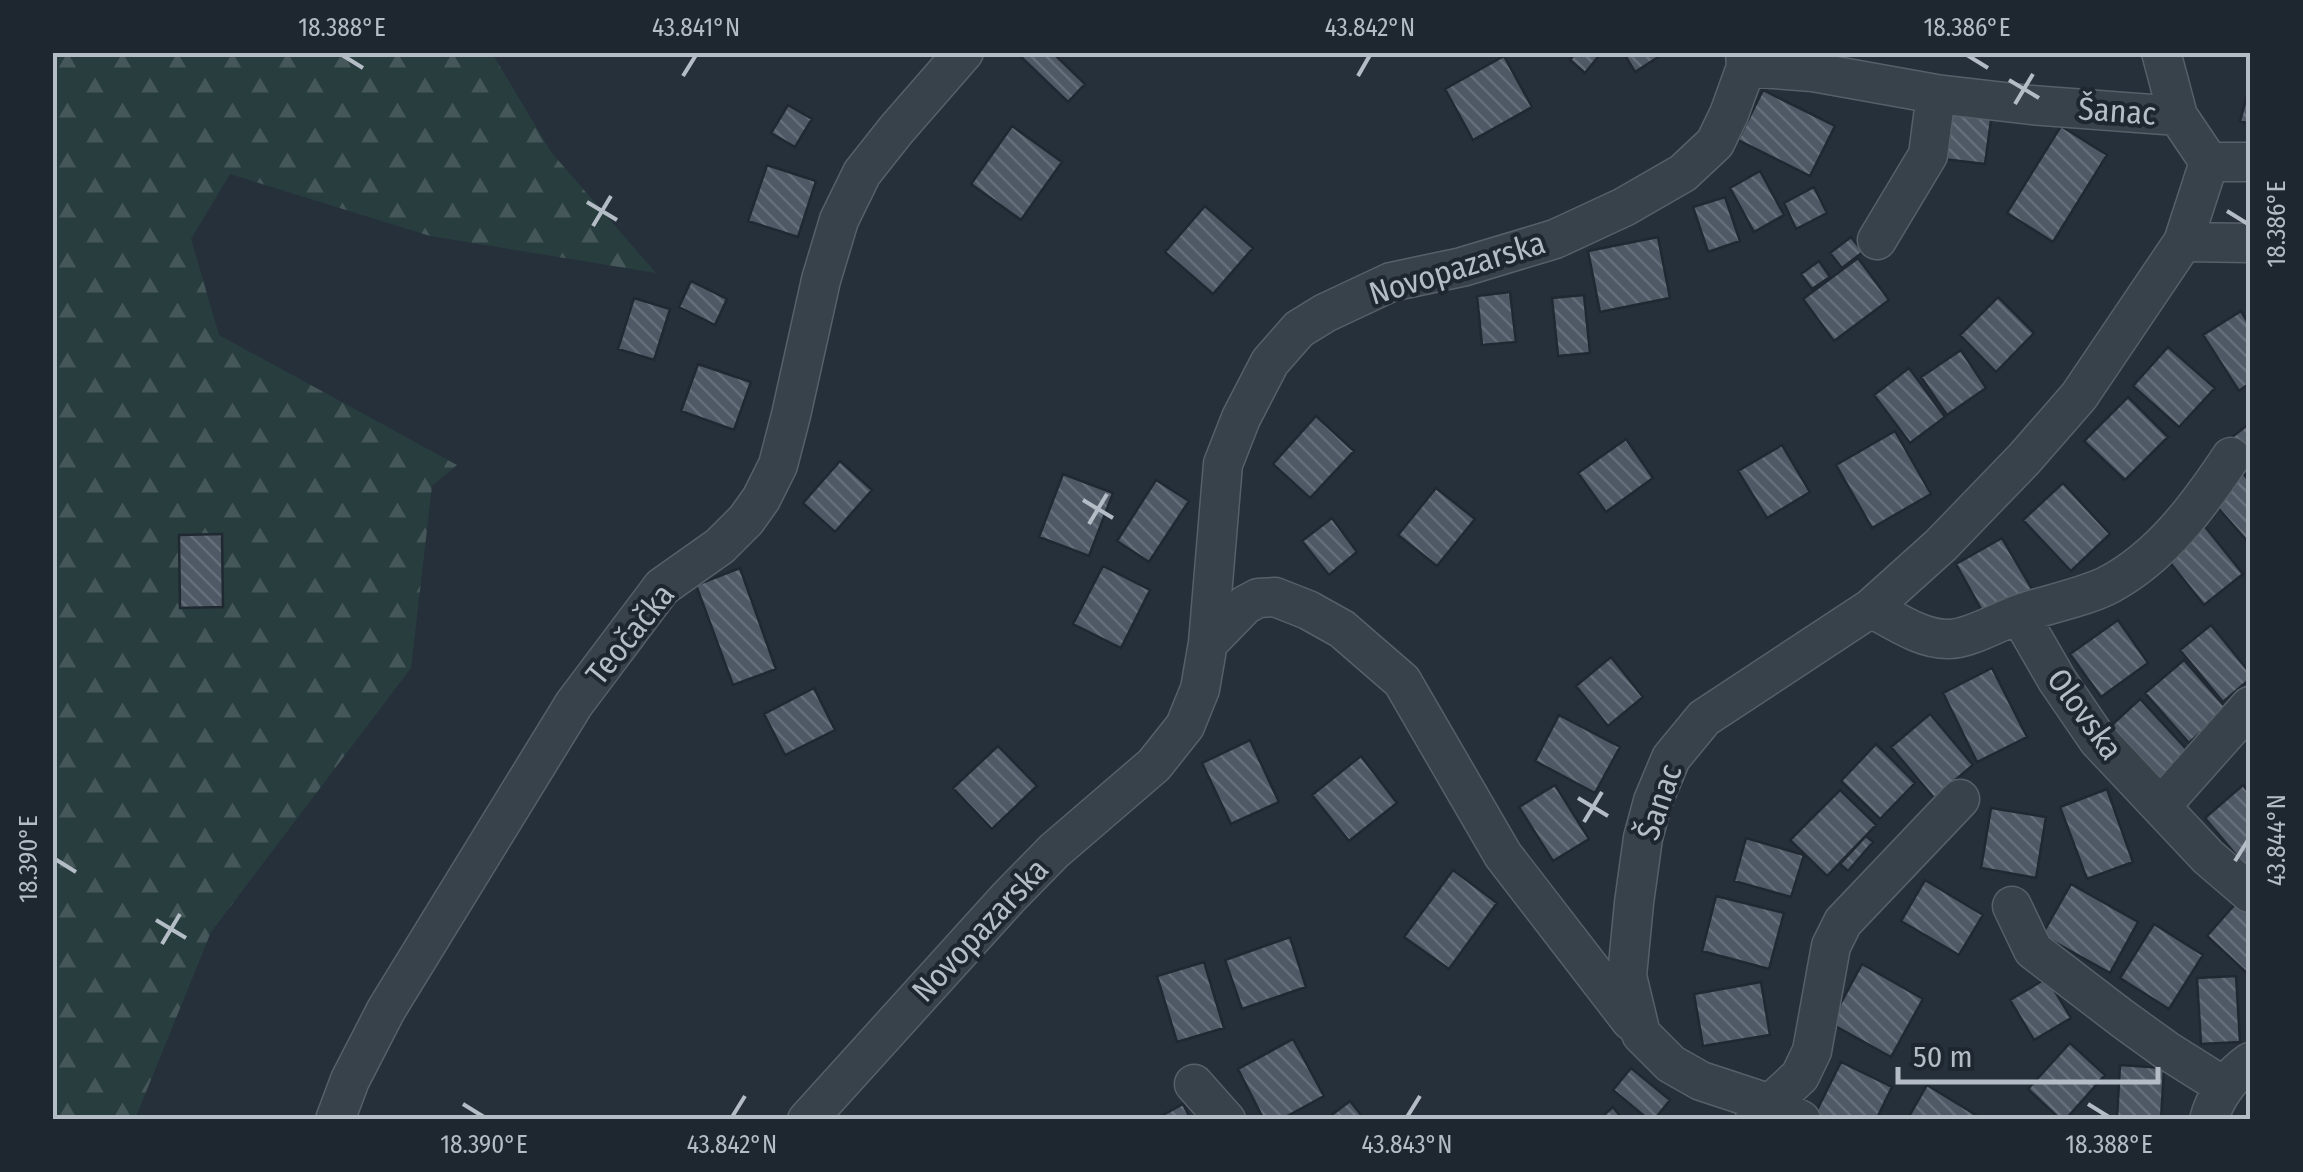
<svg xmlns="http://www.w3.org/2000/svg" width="2303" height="1172" font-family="'Fira Sans Condensed',sans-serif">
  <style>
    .forest { fill: url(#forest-firs) }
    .building { fill: url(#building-back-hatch); stroke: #202932; stroke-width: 2.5 }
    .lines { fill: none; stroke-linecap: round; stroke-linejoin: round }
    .street-casing { stroke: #576069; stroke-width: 41 }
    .street { stroke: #38424b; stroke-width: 38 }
    .ticks { fill: none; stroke: #b4bdc6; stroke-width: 4 }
    .labels { text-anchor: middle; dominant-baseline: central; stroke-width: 8; stroke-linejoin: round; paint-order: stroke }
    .street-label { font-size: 32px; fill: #b4bdc6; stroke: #1e2730 }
    .neatline { fill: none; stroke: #b4bdc6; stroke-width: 4 }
    .ticks-label { font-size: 25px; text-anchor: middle; fill: #b4bdc6 }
  </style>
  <defs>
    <pattern id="forest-firs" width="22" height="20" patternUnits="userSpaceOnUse" patternTransform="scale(2.5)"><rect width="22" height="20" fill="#283d3d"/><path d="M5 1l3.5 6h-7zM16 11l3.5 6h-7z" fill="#455758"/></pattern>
    <pattern id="building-back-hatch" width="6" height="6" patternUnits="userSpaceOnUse" patternTransform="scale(2.5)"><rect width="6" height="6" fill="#4e5965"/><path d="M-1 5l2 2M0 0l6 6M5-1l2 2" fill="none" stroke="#656f7a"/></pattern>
  </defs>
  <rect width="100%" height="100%" fill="#25303b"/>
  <!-- forest -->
  <path class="forest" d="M52 53H492L551 152 656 273 430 236 230 174 191 239 219 335 457 465 432 486 411 668 211 932 135 1119H53Z"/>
  <!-- building -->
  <path class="building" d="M1019 52H1052L1085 84 1068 102 1018 54Z
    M1576 52H1602L1585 73 1570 60Z
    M1623 52H1666L1635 72Z
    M2183 52H2236V55H2183Z
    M1504 56 1532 107 1473 140 1445 89Z
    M2250 85V124L2240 121Z
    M1763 90 1835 126 1810 176 1738 140Z
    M788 105 812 119 795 147 771 133Z
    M1949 108 1992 113 1985 164 1943 159Z
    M1012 126 1062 162 1021 220 971 184Z
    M2061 126 2107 155 2053 242 2007 213Z
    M767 165 816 181 798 237 748 221Z
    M1760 171 1784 215 1754 232 1730 188Z
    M1814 187 1827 213 1796 229 1784 203Z
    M1725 197 1740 241 1708 252 1693 207Z
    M1205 206 1253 248 1213 294 1165 252Z
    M1658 237 1670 298 1600 312 1588 251Z
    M1851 237 1863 252 1842 268 1830 253Z
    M1858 258 1889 300 1834 341 1803 299Z
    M1819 261 1830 277 1812 289 1801 274Z
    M691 281 727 299 715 325 679 307Z
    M1510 292 1516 342 1482 345 1477 296Z
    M1584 295 1590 353 1558 356 1552 298Z
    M1998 297 2034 333 1996 372 1960 335Z
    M634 298 670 309 654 360 618 349Z
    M2241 311 2250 326V383L2239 391 2203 335Z
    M2168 347 2215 388 2179 427 2133 386Z
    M1961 350 1986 388 1947 415 1921 377Z
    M698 364 751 382 734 430 681 411Z
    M1909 368 1945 417 1910 443 1874 395Z
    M2128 397 2168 437 2125 480 2084 441Z
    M1316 416 1354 451 1310 498 1273 464Z
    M2250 423V463L2232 437Z
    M1895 431 1931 494 1872 528 1836 465Z
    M1626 439 1653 478 1606 512 1578 473Z
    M1782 445 1810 492 1767 518 1738 471Z
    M840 461 872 490 835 532 803 503Z
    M2242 472 2250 482 2249 543 2211 500Z
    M1063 474 1113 493 1089 556 1039 537Z
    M1156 480 1189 501 1149 562 1117 541Z
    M2063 483 2110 534 2071 571 2023 520Z
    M1436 488 1475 519 1437 566 1398 535Z
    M1332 518 1357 552 1329 575 1302 541Z
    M2202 523 2243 574 2204 605 2164 555Z
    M222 534 223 607 180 608 179 535Z
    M2002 538 2032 589 1985 616 1956 564Z
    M1103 566 1150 590 1121 648 1073 624Z
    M740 568 776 669 733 685 696 585Z
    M2118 620 2148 663 2101 697 2070 654Z
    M2211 625 2250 673V679L2223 702 2180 650Z
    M1611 657 1643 697 1608 726 1576 686Z
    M2184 660 2227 709 2189 743 2145 693Z
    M1992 668 2027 737 1977 762 1943 693Z
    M814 688 835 730 785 755 764 714Z
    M2140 699 2189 752 2151 788 2102 734Z
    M1930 714 1973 765 1934 798 1891 747Z
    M1559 715 1620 747 1595 793 1535 761Z
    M1250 740 1279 802 1231 824 1202 763Z
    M1876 744 1915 783 1880 819 1841 781Z
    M998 746 1037 786 992 829 953 788Z
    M1361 756 1397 803 1349 841 1312 795Z
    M1555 785 1589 839 1553 861 1519 807Z
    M2243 785 2250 794V865L2247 868 2205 818Z
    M2107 789 2133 862 2087 879 2060 807Z
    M1840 790 1876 825 1827 876 1790 840Z
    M1991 808 2046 817 2036 878 1981 868Z
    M1866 836 1873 842 1848 871 1840 864Z
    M1746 838 1804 855 1791 897 1734 881Z
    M1453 870 1497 903 1449 969 1404 937Z
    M1925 880 1983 915 1959 955 1901 921Z
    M2071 884 2138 922 2110 973 2042 935Z
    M1716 896 1784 913 1769 969 1702 951Z
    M2237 902 2250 915V976L2207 936Z
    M2154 924 2203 955 2169 1009 2120 978Z
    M1290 937 1306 987 1242 1009 1225 960Z
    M1204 962 1224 1028 1177 1042 1157 976Z
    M1862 964 1923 999 1891 1057 1830 1023Z
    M2236 976 2240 1042 2201 1044 2197 978Z
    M2047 978 2071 1018 2034 1040 2010 1000Z
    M1761 982 1770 1035 1703 1046 1694 994Z
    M1293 1039 1324 1096 1280 1120H1264L1238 1069Z
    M2070 1043 2105 1075 2065 1120H2061L2028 1089Z
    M1841 1062 1892 1087 1876 1120H1826L1815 1114Z
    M2120 1065 2164 1068 2161 1120 2117 1118Z
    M1631 1068 1670 1100 1654 1120H1649L1613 1090Z
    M1927 1085 1984 1120H1907Z
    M1350 1101 1365 1120H1325Z
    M1183 1104 1191 1120H1154Z
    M1613 1107 1623 1120H1598Z"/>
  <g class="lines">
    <!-- street casing -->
    <g class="street-casing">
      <path id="street" d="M1746 67 1813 72 1936 94 2031 105 2178 116
        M2209 162H2250
        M1877 240 1928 155 1936 94
        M2183 242 2250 243
        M1871 608C1894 620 1922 640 1949 639 1970 639 2001 620 2022 613 2048 604 2086 597 2110 584 2162 556 2199 505 2231 457
        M2019 614 2057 680 2098 740 2208 857 2250 893
        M1208 643 1245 605 1258 598 1275 597 1308 610 1342 629 1402 681 1503 855 1631 1021
        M2161 806 2250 706
        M2012 906 2033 950 2123 1019 2166 1050 2225 1087
        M1194 1084 1226 1120
        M1755 1118 1800 1076 1812 1051 1831 946 1843 922 1960 799
        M335 1120 350 1080 386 1010 574 704 662 587 720 546 746 520 761 499 778 465 791 415 821 280 839 220 862 173 896 130 964 52
        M807 1120 1008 898 1054 851 1154 765 1185 726 1200 689 1208 643 1223 464 1241 418 1270 362 1299 329 1325 313 1391 282 1462 267 1555 239 1624 207 1683 173 1715 143 1729 114 1746 67 1745 52
        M1801 1120 1771 1104 1701 1081 1671 1064 1641 1034 1627 976 1634 903 1643 838 1653 801 1671 758 1704 718 1871 608 1941 545 2024 459 2079 396 2183 242 2209 162 2178 116 2161 52
        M2209 1120C2214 1098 2232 1074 2250 1062"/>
    </g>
    <!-- street -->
    <use href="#street" class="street"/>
  </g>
  <!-- ticks -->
  <path class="ticks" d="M342 55 363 68M1967 55 1988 68M683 76 696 55M1358 76 1370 55M2009 80 2039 98M2015 104 2033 74M587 202 617 220M2227 211 2248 224M593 226 611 196M1083 500 1113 518M1089 524 1107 494M1578 798 1608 816M1584 822 1602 792M55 859 76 872M2235 861 2248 840M156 920 186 938M162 944 180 914M463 1104 484 1117M2088 1104 2109 1117M732 1117 745 1096M1407 1117 1420 1096"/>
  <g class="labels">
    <!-- street labels -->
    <g class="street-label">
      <text transform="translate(2117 111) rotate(4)">Šanac</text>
      <text transform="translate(1457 268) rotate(-17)">Novopazarska</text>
      <text transform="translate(630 634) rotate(-51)">Teočačka</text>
      <text transform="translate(2085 714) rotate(54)">Olovska</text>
      <text transform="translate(1659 802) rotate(-71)">Šanac</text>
      <text transform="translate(980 930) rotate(-47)">Novopazarska</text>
    </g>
  </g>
  <!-- border -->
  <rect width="2303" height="1172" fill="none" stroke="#1e2730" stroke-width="110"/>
  <!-- scale -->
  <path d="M1898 1067v15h260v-15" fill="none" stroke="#b4bdc6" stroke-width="5"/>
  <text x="1913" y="1067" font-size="30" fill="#b4bdc6" stroke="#1e2730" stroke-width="8" paint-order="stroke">50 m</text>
  <rect x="55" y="55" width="2193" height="1062" class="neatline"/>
  <g class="ticks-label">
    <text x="342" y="36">18.388°E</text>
    <text x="696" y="36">43.841°N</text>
    <text x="1370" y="36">43.842°N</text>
    <text x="1967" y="36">18.386°E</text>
    <text transform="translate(2276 224) rotate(-90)" y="9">18.386°E</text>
    <text transform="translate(2276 840) rotate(-90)" y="9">43.844°N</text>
    <text transform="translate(28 859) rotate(-90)" y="9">18.390°E</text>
    <text x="484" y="1153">18.390°E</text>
    <text x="732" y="1153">43.842°N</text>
    <text x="1407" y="1153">43.843°N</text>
    <text x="2109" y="1153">18.388°E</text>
  </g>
</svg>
